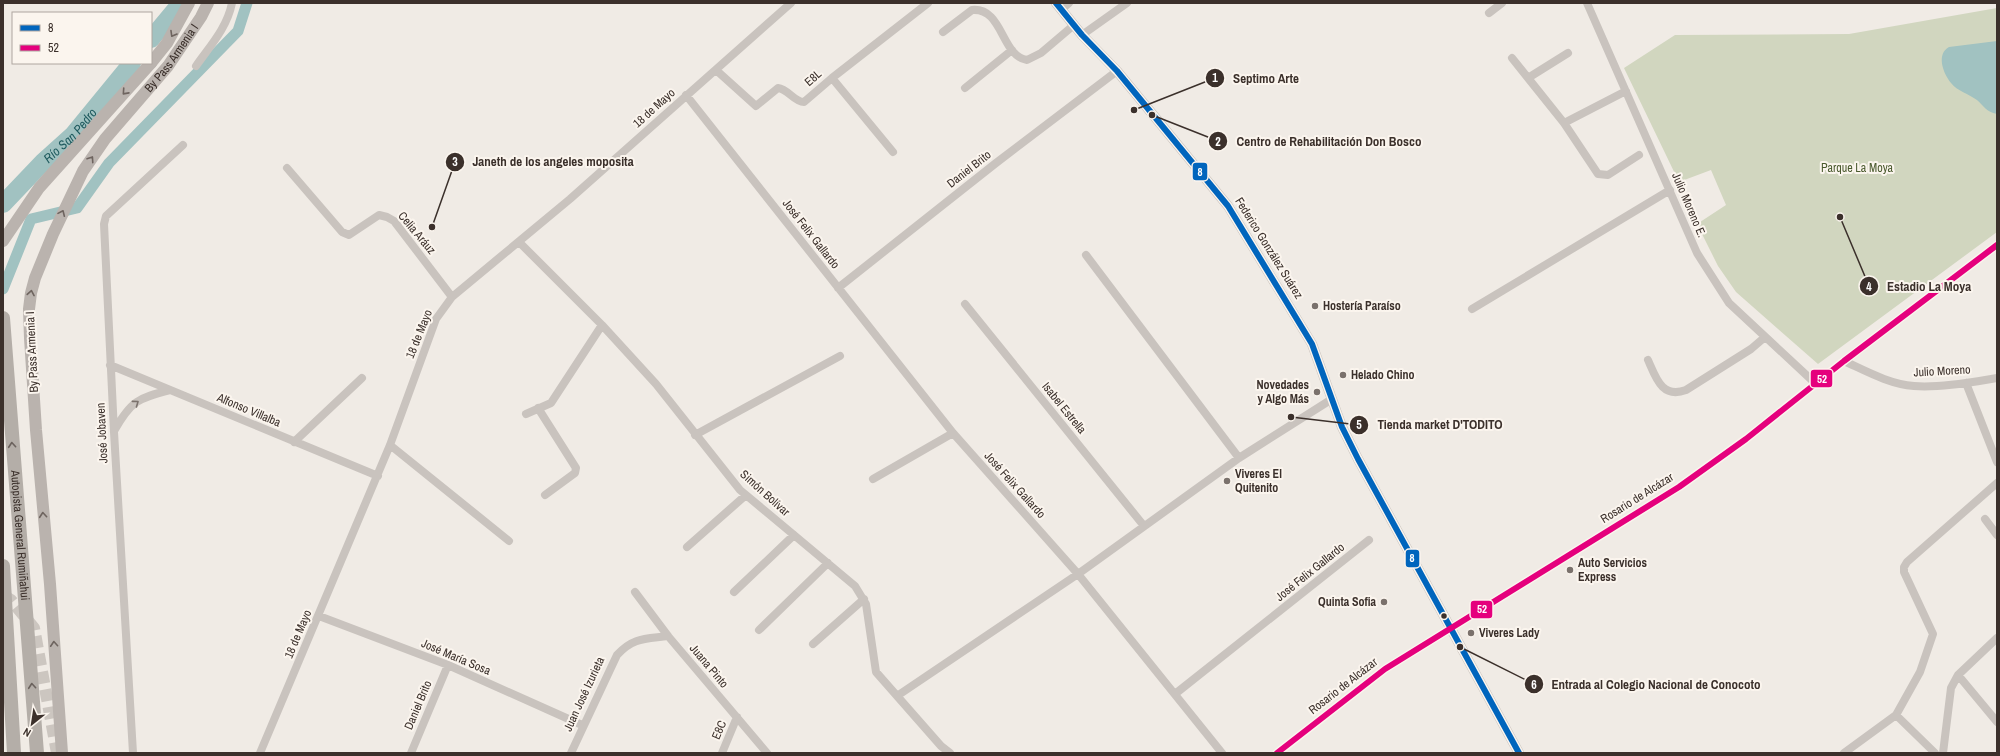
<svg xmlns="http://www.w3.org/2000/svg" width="2000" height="756" font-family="'Archivo Narrow',sans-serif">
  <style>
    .green { fill: #d1d6bf }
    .water { fill: #a1c2c1 }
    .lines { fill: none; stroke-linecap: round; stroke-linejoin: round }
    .canal { stroke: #a1c2c1; stroke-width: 11 }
    .river { stroke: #a1c2c1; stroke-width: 18 }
    .secondary-tunnel { stroke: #ccc6c0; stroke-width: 12; stroke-dasharray: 12 6; stroke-linecap: butt }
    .minor { stroke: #c9c3be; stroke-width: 8 }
    .tertiary { stroke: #c9c3be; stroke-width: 10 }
    .secondary { stroke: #bab3ae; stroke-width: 12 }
    .trunk { stroke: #b4aea8; stroke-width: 14 }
    .bus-1-casing { stroke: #fbf5ee; stroke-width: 9 }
    .bus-2-casing { stroke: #fbf5ee; stroke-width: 9 }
    .bus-1 { stroke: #0065bd; stroke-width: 6 }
    .bus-2 { stroke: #e5007d; stroke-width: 6 }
    .oneway { stroke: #6e645f }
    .oneway2 { stroke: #7b726d }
    .oneway3 { stroke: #6b625d }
    .poi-dot { fill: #7a716c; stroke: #fbf5ee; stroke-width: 1.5 }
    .bus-dot { fill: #3b302b; stroke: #fbf5ee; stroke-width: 1.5 }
    .labels { text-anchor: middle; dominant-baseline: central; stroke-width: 4; stroke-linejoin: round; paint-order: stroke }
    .street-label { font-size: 12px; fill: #3b302b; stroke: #fbf5ee }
    .park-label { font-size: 12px; fill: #4a5a2e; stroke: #fbf5ee }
    .poi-label { font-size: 12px; font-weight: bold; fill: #3b302b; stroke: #fbf5ee; text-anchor: start }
    .water-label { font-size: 13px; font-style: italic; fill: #1f5a5e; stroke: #fbf5ee }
    .leader { fill: none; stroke: #3b302b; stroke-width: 1.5 }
    .callout-dot { fill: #3b302b; stroke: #fbf5ee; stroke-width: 1.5 }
    .mark-label { font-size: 12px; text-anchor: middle; font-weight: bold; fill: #fff }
    .callout-label { font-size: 13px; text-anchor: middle; font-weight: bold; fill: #3b302b; stroke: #fbf5ee; stroke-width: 4; stroke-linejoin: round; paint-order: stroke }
    .line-badge { stroke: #fbf5ee; stroke-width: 1.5 }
    .badge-label { font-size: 11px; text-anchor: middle; font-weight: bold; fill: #fff }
  </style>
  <rect width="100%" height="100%" fill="#f0ebe5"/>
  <!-- green -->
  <path class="green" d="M1997 8V232L1818 364 1736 292 1718 266 1697 224 1726 205 1711 170 1679 182 1624 68 1675 35 1849 34Z"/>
  <!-- water -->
  <path class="water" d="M1997 41V114C1986 112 1984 106 1977 100 1969 94 1957 91 1951 83 1943 73 1936 54 1949 47Z"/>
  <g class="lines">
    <!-- canal -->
    <path class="canal" d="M3 289 31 219 77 208 109 163 238 31 247 3"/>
    <!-- river -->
    <g class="river">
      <path d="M151 39 181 3"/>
      <path id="s1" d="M3 204 43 162 73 135 132 63"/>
    </g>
    <!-- secondary-tunnel -->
    <path class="secondary-tunnel" d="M3 595 11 600 34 628 57 753"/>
    <!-- minor -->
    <path class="minor" d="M1587 3 1697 253 1729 303 1816 384
      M1061 10 1069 3
      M1489 13 1502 3
      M943 32 972 10C1003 7 1001 56 1027 60L1041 53 1074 25
      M1082 35 1127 3
      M1512 58 1564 123 1598 174 1608 175 1639 155
      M196 66C210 46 227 28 232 3
      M716 70 756 106 778 88C788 89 794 102 804 102L832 78 928 3
      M832 78 893 152
      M1528 78 1568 53
      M965 88 1012 50
      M686 95 953 433 1078 574 1222 753
      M1564 123 1626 91
      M287 168 342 232 349 235 379 215 387 217 394 221 452 297
      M519 242 602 325 656 384 740 490 855 586 866 604 876 672 941 746 950 753
      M1086 255 1239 458
      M838 288 996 163 1117 71
      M965 304 1144 526
      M1472 309 1670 190
      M1648 360C1656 378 1662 399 1686 390L1751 349 1765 337
      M1844 361C1866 371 1889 384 1914 386 1939 388 1972 382 1997 378
      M110 365 378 476
      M1966 383 1997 462
      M538 408 576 468 575 473 545 495
      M526 414 551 403 602 325
      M114 431C131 401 138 398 170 390
      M695 435 840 356
      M294 442 362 378
      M390 445 509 541
      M873 479 953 433
      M1985 519 1997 535
      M687 547 746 495
      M635 592 668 636 767 753
      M734 592 794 535
      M319 616 448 665 582 725
      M759 630 828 563
      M813 644 864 599
      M1958 675 1997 722
      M1175 694 1369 540
      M897 696 1078 574 1239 458 1332 399
      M1896 715 1935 753
      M133 753 114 432 104 224 106 216 183 145
      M260 753 390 445 436 319 452 297 570 199 791 3
      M411 753 448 665
      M571 753 617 655C633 637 646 639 668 636
      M722 753 737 717
      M1277 753 1385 669 1679 487 1746 439 1844 361 1997 245
      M1844 753 1896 715 1920 672 1933 634 1904 572V567L1907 562 1997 483
      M1943 753 1951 688 1958 675 1997 638"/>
    <!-- tertiary -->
    <path class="tertiary" d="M1056 3 1082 35 1117 71 1228 206 1312 344 1342 427 1358 459 1519 753"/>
    <!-- secondary -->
    <g class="secondary">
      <path d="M151 63 167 43 189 3"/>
      <path d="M3 241 39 188 151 63"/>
      <path id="s2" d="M62 753 50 584 36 430 30 338 29 309 31 293 35 278 53 234 83 171 105 139 168 66 201 17 208 3"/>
    </g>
    <!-- trunk -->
    <g class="trunk">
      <path id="s3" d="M3 318 37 753"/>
      <path d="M3 566 14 753"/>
    </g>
    <!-- bus-1 casing -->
    <g class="bus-1-casing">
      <path id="bus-1" d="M1056 3 1082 35 1117 71 1228 206 1312 344 1342 427 1358 459 1519 753"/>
    </g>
    <!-- bus-2 casing -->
    <g class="bus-2-casing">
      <path id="bus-2" d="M1277 753 1385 669 1679 487 1746 439 1844 361 1997 245"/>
    </g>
    <!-- bus-1 -->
    <use href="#bus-1" class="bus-1"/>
    <!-- bus-2 -->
    <use href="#bus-2" class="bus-2"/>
  </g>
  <!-- one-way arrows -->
  <defs><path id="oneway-chevron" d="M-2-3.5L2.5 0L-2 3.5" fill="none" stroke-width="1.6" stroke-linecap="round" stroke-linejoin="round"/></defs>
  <g class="oneway">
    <use href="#oneway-chevron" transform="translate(173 34) rotate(120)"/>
    <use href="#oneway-chevron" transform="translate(125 92) rotate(132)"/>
    <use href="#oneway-chevron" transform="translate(91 159) rotate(-56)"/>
    <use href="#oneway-chevron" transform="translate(62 213) rotate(-66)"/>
    <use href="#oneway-chevron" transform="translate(31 293) rotate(-80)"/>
    <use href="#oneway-chevron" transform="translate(43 515) rotate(-95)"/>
    <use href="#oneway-chevron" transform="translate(54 644) rotate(-94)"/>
  </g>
  <use class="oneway2" href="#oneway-chevron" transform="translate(136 403) rotate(-36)"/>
  <g class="oneway3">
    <use href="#oneway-chevron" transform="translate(12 445) rotate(-95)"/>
    <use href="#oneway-chevron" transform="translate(32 686) rotate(-95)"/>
  </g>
  <!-- markers -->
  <g class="poi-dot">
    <circle cx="1315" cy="306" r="4"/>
    <circle cx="1343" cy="375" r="4"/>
    <circle cx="1317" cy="392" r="4"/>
    <circle cx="1227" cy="481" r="4"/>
    <circle cx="1570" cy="570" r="4"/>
    <circle cx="1384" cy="602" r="4"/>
    <circle cx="1471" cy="633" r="4"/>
  </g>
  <circle class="bus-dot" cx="1444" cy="616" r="3.5"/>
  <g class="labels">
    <!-- street labels -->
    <g class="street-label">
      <text stroke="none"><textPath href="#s2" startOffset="738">By Pass Armenia I</textPath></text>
      <text transform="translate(813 78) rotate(-41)">E8L</text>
      <text transform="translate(654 108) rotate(-42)">18 de Mayo</text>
      <text transform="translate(969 169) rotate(-38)">Daniel Brito</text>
      <text transform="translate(1689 205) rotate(67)">Julio Moreno E.</text>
      <text transform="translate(417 233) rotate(50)">Celia Aráuz</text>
      <text transform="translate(811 234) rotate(52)">José Felix Gallardo</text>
      <text transform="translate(1269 248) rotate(58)">Federico González Suárez</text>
      <text transform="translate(419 334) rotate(-68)">18 de Mayo</text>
      <text transform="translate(32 352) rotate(-93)">By Pass Armenia I</text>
      <text transform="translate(1942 371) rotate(-3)">Julio Moreno</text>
      <text transform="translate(1064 408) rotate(51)">Isabel Estrella</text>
      <text transform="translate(249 410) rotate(23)">Alfonso Villalba</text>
      <text transform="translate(102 433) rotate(-93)">José Jobaven</text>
      <text transform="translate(1015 485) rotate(48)">José Felix Gallardo</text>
      <text transform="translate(765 493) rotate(42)">Simón Bolívar</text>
      <text transform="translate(1637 498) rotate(-32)">Rosario de Alcázar</text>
      <text stroke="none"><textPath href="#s3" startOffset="218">Autopista General Rumiñahui</textPath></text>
      <text transform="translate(1310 572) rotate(-39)">José Felix Gallardo</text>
      <text transform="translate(298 634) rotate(-67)">18 de Mayo</text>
      <text transform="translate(456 657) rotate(23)">José María Sosa</text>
      <text transform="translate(709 666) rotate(50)">Juana Pinto</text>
      <text transform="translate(1343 686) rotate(-38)">Rosario de Alcázar</text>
      <text transform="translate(584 694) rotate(-65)">Juan José Izurieta</text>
      <text transform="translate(418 705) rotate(-67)">Daniel Brito</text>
      <text transform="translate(719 730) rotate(-67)">E8C</text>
    </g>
    <!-- park labels -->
    <g class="park-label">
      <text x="1857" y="168">Parque La Moya</text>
    </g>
    <!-- poi labels -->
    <g class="poi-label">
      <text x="1323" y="306">Hostería Paraíso</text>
      <text x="1351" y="375">Helado Chino</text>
      <text x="1309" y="385" text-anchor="end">Novedades<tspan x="1309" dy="14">y Algo Más</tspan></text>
      <text x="1235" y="474">Viveres El<tspan x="1235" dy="14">Quitenito</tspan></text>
      <text x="1578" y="563">Auto Servicios<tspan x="1578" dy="14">Express</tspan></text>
      <text x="1376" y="602" text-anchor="end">Quinta Sofia</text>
      <text x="1479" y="633">Viveres Lady</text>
    </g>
    <!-- water labels -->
    <g class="water-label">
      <text stroke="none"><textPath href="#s1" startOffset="96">Río San Pedro</textPath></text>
    </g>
  </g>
  <!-- callouts -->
  <path class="leader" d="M1134 110L1215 78M1152 115L1218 141M432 227L455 162M1840 217L1869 286M1291 417L1359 425M1460 647L1534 684"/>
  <g class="callout-dot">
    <circle cx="1134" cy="110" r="4"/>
    <circle cx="1152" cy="115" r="4"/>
    <circle cx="432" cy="227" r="4"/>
    <circle cx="1840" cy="217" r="4"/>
    <circle cx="1291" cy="417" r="4"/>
    <circle cx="1460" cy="647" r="4"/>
    <circle cx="1215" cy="78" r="10"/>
    <circle cx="1218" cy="141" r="10"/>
    <circle cx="455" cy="162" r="10"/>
    <circle cx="1869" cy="286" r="10"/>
    <circle cx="1359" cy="425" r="10"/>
    <circle cx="1534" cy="684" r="10"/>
  </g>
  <g class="mark-label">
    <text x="1215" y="82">1</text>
    <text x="1218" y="146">2</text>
    <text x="455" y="166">3</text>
    <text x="1869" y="291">4</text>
    <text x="1359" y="429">5</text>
    <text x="1534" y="689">6</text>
  </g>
  <g class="callout-label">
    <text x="1266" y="83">Septimo Arte</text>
    <text x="1329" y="146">Centro de Rehabilitación Don Bosco</text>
    <text x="553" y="166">Janeth de los angeles moposita</text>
    <text x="1929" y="291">Estadio La Moya</text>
    <text x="1440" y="429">Tienda market D'TODITO</text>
    <text x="1656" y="689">Entrada al Colegio Nacional de Conocoto</text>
  </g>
  <g class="line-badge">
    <rect x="1192" y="162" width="16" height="19" rx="4" fill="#0065bd"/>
    <rect x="1810" y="369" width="23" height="19" rx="4" fill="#e5007d"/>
    <rect x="1405" y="549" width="15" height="19" rx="4" fill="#0065bd"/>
    <rect x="1470" y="600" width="23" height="19" rx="4" fill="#e5007d"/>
  </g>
  <g class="badge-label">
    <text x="1200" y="176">8</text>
    <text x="1822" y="383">52</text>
    <text x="1412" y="562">8</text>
    <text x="1482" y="613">52</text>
  </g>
  <!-- border -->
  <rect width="2000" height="756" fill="none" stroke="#3b302b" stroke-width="8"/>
  <!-- legend -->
  <rect x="12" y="12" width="140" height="52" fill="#fbf5ee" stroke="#aea6a0"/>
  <rect x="20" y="25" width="20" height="6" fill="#0065bd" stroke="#aea6a0"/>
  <text x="48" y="32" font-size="12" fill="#3b302b">8</text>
  <rect x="20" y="45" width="20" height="6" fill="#e5007d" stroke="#aea6a0"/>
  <text x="48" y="52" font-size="12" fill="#3b302b">52</text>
  <!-- north arrow -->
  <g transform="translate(32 724) rotate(210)" stroke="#fbf5ee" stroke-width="3" paint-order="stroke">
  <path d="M0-3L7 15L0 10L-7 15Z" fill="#3b302b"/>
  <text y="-6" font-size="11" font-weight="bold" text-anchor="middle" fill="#3b302b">N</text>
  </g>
</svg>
